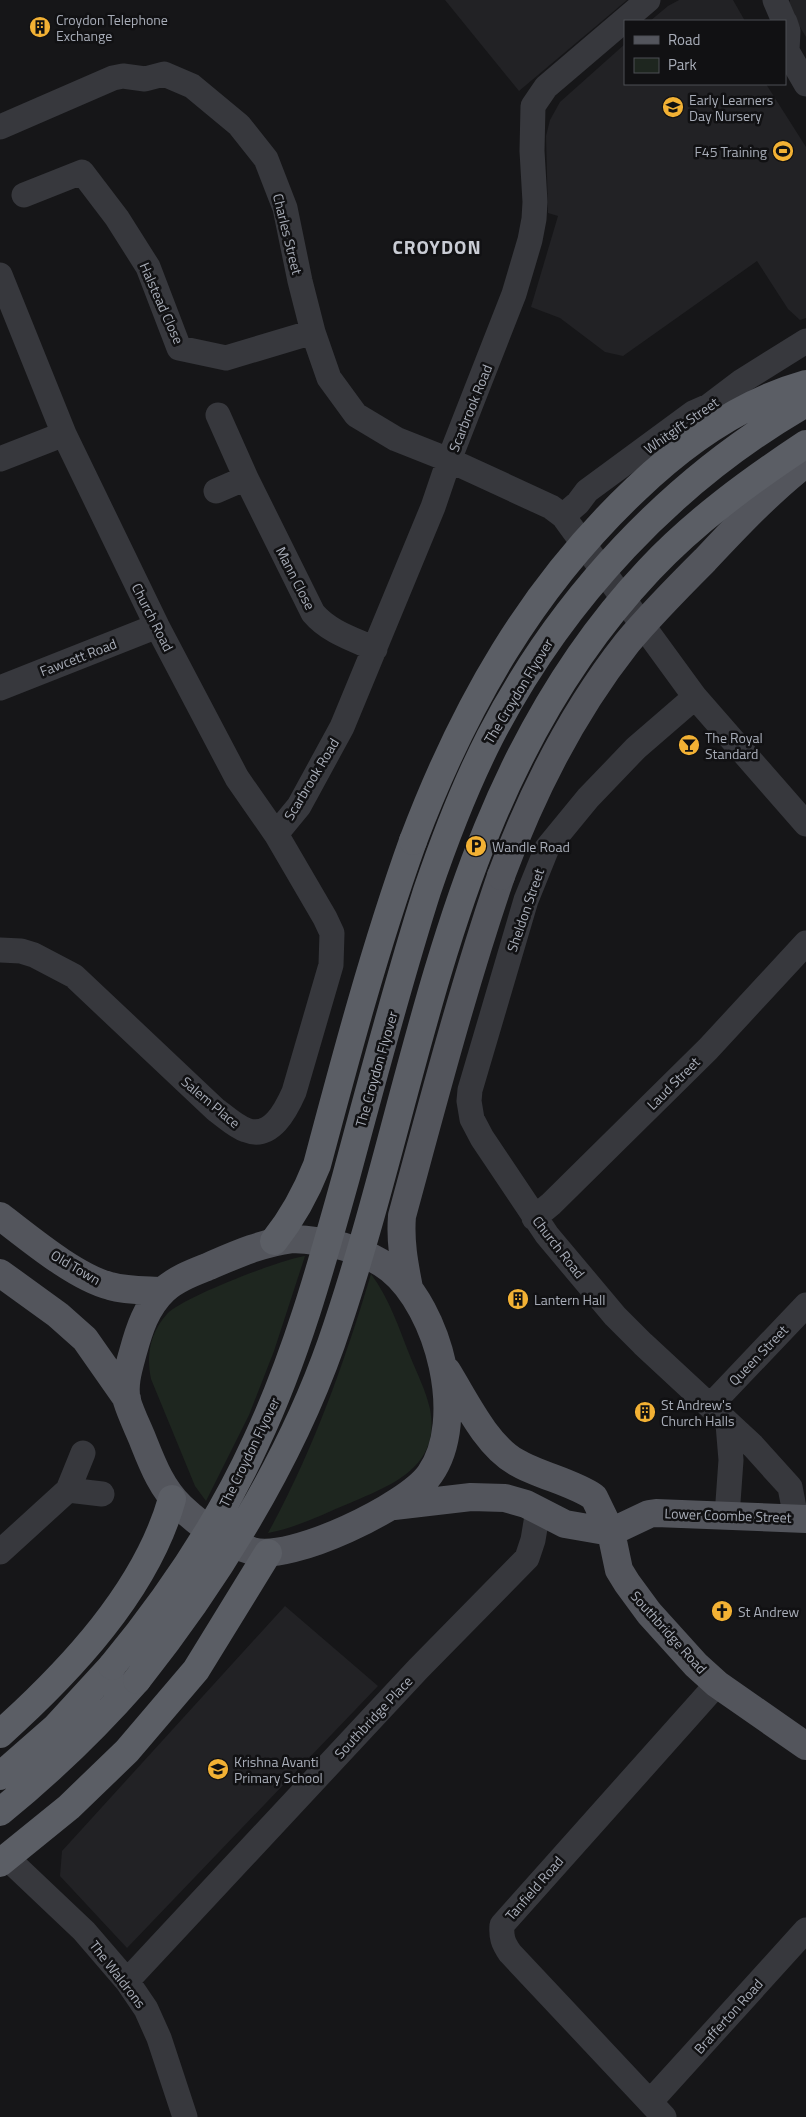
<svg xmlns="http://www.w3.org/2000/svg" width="806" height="2117" font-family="'Titillium Web',sans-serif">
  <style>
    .built { fill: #222225 }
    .green { fill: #1e261f }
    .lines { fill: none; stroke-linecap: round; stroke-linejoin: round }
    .minor { stroke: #37383d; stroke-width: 25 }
    .primary { stroke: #53555c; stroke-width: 28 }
    .trunk { stroke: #5b5e65; stroke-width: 28 }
    .primary-bridge { stroke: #53555c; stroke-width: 28 }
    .trunk-bridge { stroke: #5b5e65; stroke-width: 28 }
    .labels { text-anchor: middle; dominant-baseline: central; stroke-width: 5; stroke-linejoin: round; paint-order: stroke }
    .poi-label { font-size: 14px; fill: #a8adb8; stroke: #111113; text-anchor: start }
    .street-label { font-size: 14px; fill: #a8adb8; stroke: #111113 }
    .district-label { font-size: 19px; font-weight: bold; letter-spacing: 1px; fill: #c9ccd4; stroke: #111113 }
  </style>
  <rect width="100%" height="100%" fill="#161618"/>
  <!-- built -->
  <path class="built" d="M445 0H627L519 91Z
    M679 0H733L745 21H650L668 6Z
    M790 0H806V37L788 7Z
    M625 44V84H766L806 147V318L800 320 788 309 757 261 623 356 605 352 560 318 531 307 558 216 548 213 546 136 550 120 560 102Z
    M285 1606 378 1686 127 1948 60 1876 62 1851Z"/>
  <!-- green -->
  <path class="green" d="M305 1256 274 1351 249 1415 206 1501 195 1486 151 1379C146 1355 150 1333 167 1314 181 1298 282 1259 305 1256Z
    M371 1274C389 1298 399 1328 410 1356 417 1373 426 1391 430 1409 441 1467 392 1485 350 1503 323 1514 296 1528 268 1533 313 1451 344 1364 371 1274Z"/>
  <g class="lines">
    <!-- minor -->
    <path class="minor" d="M775 0 784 21
      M785 22 788 31 787 51 806 84
      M0 127 113 78 123 76 145 79 164 74 192 86 239 125 266 159 285 208 300 281 313 332 329 378 356 415 396 439 449 460 551 507 563 516 695 697 806 824
      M24 195 82 172 117 218 148 267 179 348 226 358 313 332
      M0 275 64 434 157 626 237 778 276 834 325 918 332 933 331 965 294 1092C286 1110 271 1140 246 1130 235 1126 226 1117 216 1110L74 976 34 955 21 951 0 950
      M218 415 246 478 313 613C329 632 353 639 375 649
      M0 459 64 434
      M216 491 246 478
      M563 516 578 503 587 491 693 413 709 406 742 381 806 341
      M0 688 157 626
      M695 697 636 748 588 798 547 848 526 900 470 1090 469 1101 472 1119 482 1138 547 1235 615 1316 643 1344 753 1446 790 1487 796 1518
      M276 834 299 806 342 727 433 507 449 460 514 294 530 240 534 219 535 202 532 151 533 106 546 87 648 0
      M534 1218 551 1204 708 1049 806 943
      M710 1406 806 1305
      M68 1490 83 1453
      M727 1516 731 1460 728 1424
      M0 1552 68 1490 102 1494
      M7 1858 84 1931 127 1981 146 2009 159 2038 185 2117
      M127 1981 418 1669 527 1558 533 1540 538 1510
      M650 2102 806 1930
      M664 2117 510 1953C503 1943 501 1937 502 1925L717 1684"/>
    <!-- primary -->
    <path class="primary" d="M0 1216C29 1238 75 1277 110 1286 127 1291 146 1290 163 1291
      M292 1239C325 1240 363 1248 390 1269 439 1308 468 1420 430 1474 408 1506 290 1563 252 1551 225 1543 201 1526 181 1507 161 1488 152 1463 142 1438 137 1426 131 1414 127 1401 123 1385 129 1367 133 1352 139 1330 146 1307 164 1290 176 1279 192 1273 207 1267 235 1255 261 1243 292 1239Z
      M0 1273 58 1315 85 1339 127 1399
      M409 1288C404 1263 400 1241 402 1216 433 1102 463 987 501 876
      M447 1371C465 1400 486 1445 516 1462 540 1476 572 1482 594 1497L611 1532 619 1570 627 1583 649 1613 696 1665 717 1684 806 1746
      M394 1506 471 1497 505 1498 526 1504 565 1524 611 1532 649 1514 656 1513 806 1519"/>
    <!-- trunk -->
    <path class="trunk" d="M274 1241C293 1217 306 1193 317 1165 346 1056 375 947 413 841
      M0 1734C70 1671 146 1591 172 1499
      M0 1776 56 1727 112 1666
      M0 1812C49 1772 95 1728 137 1680
      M0 1863 69 1807 127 1751 196 1670 268 1553"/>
    <!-- primary-bridge -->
    <path class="primary-bridge" d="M501 876C532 792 571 714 627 643 651 614 678 587 705 560 737 526 769 492 806 463"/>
    <!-- trunk-bridge -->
    <path class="trunk-bridge" d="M413 841C464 706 531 588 636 489 684 443 742 402 806 384
      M112 1666C169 1597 219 1523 256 1442 296 1357 321 1267 346 1177 372 1081 397 985 427 891 445 838 465 786 490 737 561 599 672 480 806 403
      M137 1680C215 1582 289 1463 331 1344 424 1076 445 786 649 570 695 521 750 481 806 444"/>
  </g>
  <!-- icons -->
  <defs>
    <g id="building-disc" transform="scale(1.125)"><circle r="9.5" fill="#f2b134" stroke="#111113"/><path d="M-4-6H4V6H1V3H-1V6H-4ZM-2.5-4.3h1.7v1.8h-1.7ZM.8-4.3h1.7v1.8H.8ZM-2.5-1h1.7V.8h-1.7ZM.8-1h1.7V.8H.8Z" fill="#111"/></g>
    <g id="school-disc" transform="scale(1.125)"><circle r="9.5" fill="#f2b134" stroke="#111113"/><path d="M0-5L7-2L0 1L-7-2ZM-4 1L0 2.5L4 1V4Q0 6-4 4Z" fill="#111"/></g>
    <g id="stadium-disc" transform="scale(1.125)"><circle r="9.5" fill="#f2b134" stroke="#111113"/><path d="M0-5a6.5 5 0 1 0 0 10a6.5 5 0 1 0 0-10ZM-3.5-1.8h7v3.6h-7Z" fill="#111"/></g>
    <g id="bar-disc" transform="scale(1.125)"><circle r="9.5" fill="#f2b134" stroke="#111113"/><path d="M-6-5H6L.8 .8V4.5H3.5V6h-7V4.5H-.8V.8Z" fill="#111"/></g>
    <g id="parking-disc" transform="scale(1.125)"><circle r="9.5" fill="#f2b134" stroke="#111113"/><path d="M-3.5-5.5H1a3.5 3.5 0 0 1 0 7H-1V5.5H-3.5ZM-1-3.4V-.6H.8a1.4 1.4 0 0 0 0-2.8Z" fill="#111"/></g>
    <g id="church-disc" transform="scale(1.125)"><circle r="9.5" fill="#f2b134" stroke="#111113"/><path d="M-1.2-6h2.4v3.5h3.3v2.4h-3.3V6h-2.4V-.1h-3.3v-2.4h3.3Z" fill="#111"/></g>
  </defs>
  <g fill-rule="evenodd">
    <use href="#building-disc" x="40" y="27"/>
    <use href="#school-disc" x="673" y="107"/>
    <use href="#stadium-disc" x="783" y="151"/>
    <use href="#bar-disc" x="689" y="745"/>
    <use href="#parking-disc" x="476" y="846"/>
    <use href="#building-disc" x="518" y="1299"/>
    <use href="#building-disc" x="645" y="1412"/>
    <use href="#church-disc" x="722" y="1611"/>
    <use href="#school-disc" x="218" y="1769"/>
  </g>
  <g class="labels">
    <!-- poi labels -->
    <g class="poi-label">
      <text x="56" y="19">Croydon Telephone<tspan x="56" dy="16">Exchange</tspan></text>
      <text x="689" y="99">Early Learners<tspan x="689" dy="16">Day Nursery</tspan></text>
      <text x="767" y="151" text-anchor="end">F45 Training</text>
      <text x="705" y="737">The Royal<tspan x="705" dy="16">Standard</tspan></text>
      <text x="492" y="846">Wandle Road</text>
      <text x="534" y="1299">Lantern Hall</text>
      <text x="661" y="1404">St Andrew's<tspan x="661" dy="16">Church Halls</tspan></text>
      <text x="738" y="1611">St Andrew</text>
      <text x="234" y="1761">Krishna Avanti<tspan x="234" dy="16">Primary School</tspan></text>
    </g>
    <!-- street labels -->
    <g class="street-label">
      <text transform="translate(288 234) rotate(76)">Charles Street</text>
      <text transform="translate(162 303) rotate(66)">Halstead Close</text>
      <text transform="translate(470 408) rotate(-68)">Scarbrook Road</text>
      <text transform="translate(681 425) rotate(-35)">Whitgift Street</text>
      <text transform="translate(296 578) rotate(63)">Mann Close</text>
      <text transform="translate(153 617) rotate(63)">Church Road</text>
      <text transform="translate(78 657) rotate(-21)">Fawcett Road</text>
      <text transform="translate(518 691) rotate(-59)">The Croydon Flyover</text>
      <text transform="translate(311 779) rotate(-59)">Scarbrook Road</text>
      <text transform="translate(525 910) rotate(-71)">Sheldon Street</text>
      <text transform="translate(376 1069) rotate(-74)">The Croydon Flyover</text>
      <text transform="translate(673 1083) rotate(-45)">Laud Street</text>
      <text transform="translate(211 1102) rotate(40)">Salem Place</text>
      <text transform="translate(559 1247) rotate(52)">Church Road</text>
      <text transform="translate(76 1267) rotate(30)">Old Town</text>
      <text transform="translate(758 1355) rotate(-46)">Queen Street</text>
      <text transform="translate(249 1452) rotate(-64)">The Croydon Flyover</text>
      <text transform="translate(728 1515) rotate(2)">Lower Coombe Street</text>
      <text transform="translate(669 1632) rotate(48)">Southbridge Road</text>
      <text transform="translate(373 1717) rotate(-47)">Southbridge Place</text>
      <text transform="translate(534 1888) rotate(-49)">Tanfield Road</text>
      <text transform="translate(118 1974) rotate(52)">The Waldrons</text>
      <text transform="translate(728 2016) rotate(-48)">Brafferton Road</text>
    </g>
    <!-- district labels -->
    <g class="district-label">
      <text x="437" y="246">CROYDON</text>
    </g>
  </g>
  <!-- legend -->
  <rect x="624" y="20" width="162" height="65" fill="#111113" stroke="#4d4f55"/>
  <rect x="634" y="36" width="25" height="8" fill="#53555c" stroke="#4d4f55"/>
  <text x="668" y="45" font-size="15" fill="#a8adb8">Road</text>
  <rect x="634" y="58" width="25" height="15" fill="#1e261f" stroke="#4d4f55"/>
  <text x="668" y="70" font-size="15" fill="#a8adb8">Park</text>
</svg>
